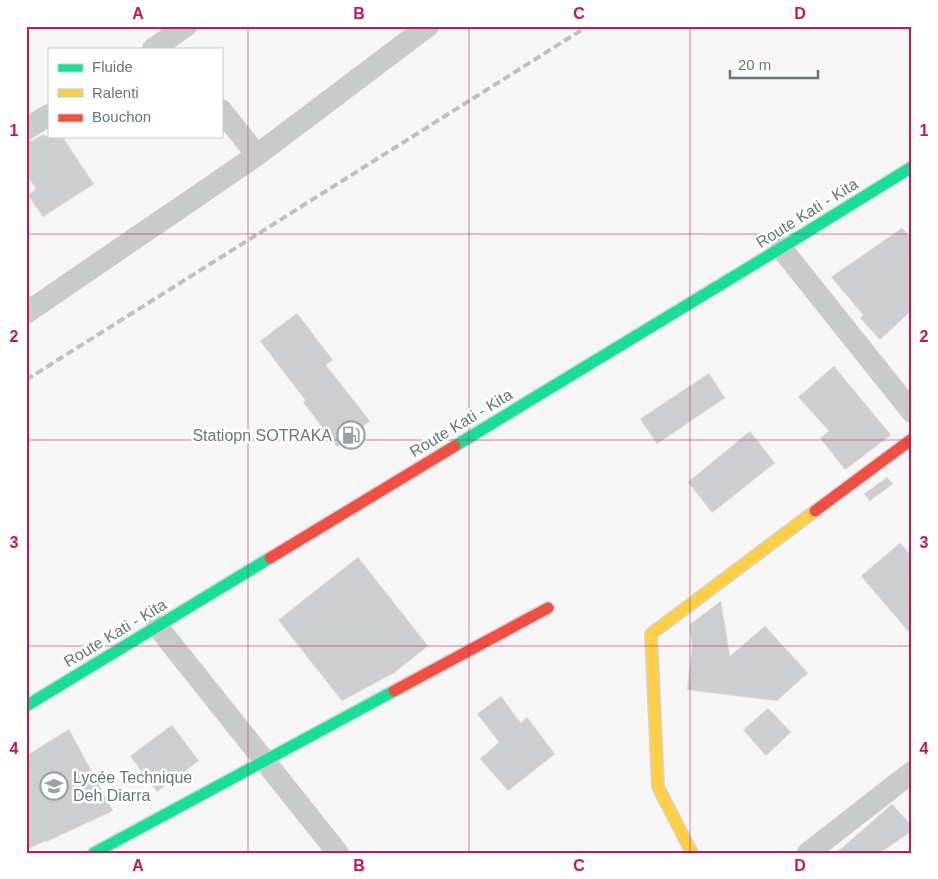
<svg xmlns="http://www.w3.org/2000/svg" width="938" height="879" font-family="Helvetica,sans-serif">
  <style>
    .building { fill: #cdcecf; stroke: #e6e6e6 }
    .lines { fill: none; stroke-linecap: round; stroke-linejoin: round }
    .fast-casing { stroke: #d2d3d4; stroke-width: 14 }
    .slow-casing { stroke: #d2d3d4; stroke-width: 14 }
    .jam-casing { stroke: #d2d3d4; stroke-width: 14 }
    .street { stroke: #c9cbcb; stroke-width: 22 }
    .fast { stroke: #16e098; stroke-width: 11 }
    .slow { stroke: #ffcf43; stroke-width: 11 }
    .jam { stroke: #f24e42; stroke-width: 11 }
    .rail { stroke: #bec0c1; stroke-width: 4; stroke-dasharray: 8 4; stroke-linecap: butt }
    .grid { fill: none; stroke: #c2185b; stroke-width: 1; stroke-opacity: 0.55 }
    .labels { text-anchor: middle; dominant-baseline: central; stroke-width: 5; stroke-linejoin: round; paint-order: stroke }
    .street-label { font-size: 16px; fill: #64777e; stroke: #fff }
    .poi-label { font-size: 16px; fill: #64777e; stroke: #fff; text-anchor: end }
    .neatline { fill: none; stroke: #c2185b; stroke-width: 2 }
    .grid-label { font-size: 16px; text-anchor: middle; font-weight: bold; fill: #c2185b }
  </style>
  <rect width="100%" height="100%" fill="#f6f6f6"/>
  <!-- building -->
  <path class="building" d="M44 134 45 136H62L94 184 43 217 28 195 36 189 26 174V142L33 140Z
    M902 228 912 239V310L880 340 860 318 863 315 831 277Z
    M297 313 333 360 326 365 370 421 337 447 303 402 305 400 260 341Z
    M834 366 891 435 845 470 820 438 829 431 798 397Z
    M709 373 725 398 657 444 640 419Z
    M750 431 775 463 712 513 688 482Z
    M887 477 893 484 870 501 864 494Z
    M900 543 912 556V636L861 576Z
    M358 557 428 646 394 673 342 701 278 620Z
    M721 601 730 656 765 626 808 673 777 701 687 690 692 645 689 625Z
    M501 696 521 723 527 717 555 754 508 791 480 759 499 742 477 714Z
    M768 708 791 732 766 756 743 730Z
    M172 725 199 761 157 792 130 756Z
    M69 729 113 811 46 842 45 841 26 850V756Z
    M892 804 912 826V831L880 853H836Z"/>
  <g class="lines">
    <!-- fast casing -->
    <g class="fast-casing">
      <path id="fast" d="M455 446 781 248 912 167
        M26 706 270 558
        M94 853 394 691"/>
    </g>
    <!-- slow casing -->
    <g class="slow-casing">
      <path id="slow" d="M692 853 658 787 651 634 815 511"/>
    </g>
    <!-- jam casing -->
    <g class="jam-casing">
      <path id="jam" d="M815 511 912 439
        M270 558 455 446
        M394 691 548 608"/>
    </g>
    <!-- street -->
    <path class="street" d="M153 49 186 26
      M26 129 49 115
      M257 155 428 26
      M781 248 912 412
      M26 313 257 155 221 110
      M157 626 338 853
      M808 853 912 772"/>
    <!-- fast -->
    <use href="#fast" class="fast"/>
    <!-- slow -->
    <use href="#slow" class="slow"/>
    <!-- jam -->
    <use href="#jam" class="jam"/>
    <!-- rail -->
    <path class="rail" d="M26 380 588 26"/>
  </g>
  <!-- grid -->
  <path class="grid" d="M248 26V853M469 26V853M690 26V853M26 234H912M26 440H912M26 646H912"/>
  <!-- icons -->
  <defs>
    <g id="fuel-ring" transform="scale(1.4375)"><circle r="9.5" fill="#fff" stroke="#97a3a8" stroke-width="1.5"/><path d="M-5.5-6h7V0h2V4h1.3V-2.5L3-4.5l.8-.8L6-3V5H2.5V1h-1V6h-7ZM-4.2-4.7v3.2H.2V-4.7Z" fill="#97a3a8"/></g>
    <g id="school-ring" transform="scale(1.4375)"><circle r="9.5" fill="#fff" stroke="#97a3a8" stroke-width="1.5"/><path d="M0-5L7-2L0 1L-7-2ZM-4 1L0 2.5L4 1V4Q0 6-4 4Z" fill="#97a3a8"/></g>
  </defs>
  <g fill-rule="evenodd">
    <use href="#fuel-ring" x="351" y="435"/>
    <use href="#school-ring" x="54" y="786"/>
  </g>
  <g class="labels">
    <!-- street labels -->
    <g class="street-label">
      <text transform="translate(807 213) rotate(-32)">Route Kati - Kita</text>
      <text transform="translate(461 423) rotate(-31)">Route Kati - Kita</text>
      <text transform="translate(115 633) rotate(-31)">Route Kati - Kita</text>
    </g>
    <!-- poi labels -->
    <g class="poi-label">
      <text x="332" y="435">Statiopn SOTRAKA</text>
      <text x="73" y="777" text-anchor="start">Lycée Technique<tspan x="73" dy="18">Deh Diarra</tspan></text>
    </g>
  </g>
  <!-- border -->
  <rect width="938" height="879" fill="none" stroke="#ffffff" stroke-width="55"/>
  <!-- legend -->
  <rect x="48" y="48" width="175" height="90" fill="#ffffff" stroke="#c1c9cb"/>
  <rect x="58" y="64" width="25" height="8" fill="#16e098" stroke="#c1c9cb"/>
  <text x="92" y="72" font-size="15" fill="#64777e">Fluide</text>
  <rect x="58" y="89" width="25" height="8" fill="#ffcf43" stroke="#c1c9cb"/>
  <text x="92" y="98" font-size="15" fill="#64777e">Ralenti</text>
  <rect x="58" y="114" width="25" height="8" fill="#f24e42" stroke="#c1c9cb"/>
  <text x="92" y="122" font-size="15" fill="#64777e">Bouchon</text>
  <!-- scale -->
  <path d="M730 70v8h88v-8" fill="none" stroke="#64777e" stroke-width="2.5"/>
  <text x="738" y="70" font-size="15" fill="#64777e" stroke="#ffffff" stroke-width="4" paint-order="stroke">20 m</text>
  <rect x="28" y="28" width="882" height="824" class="neatline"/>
  <g class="grid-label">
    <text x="138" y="19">A</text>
    <text x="359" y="19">B</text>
    <text x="579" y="19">C</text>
    <text x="800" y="19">D</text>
    <text x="14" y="136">1</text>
    <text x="924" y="136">1</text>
    <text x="14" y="342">2</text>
    <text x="924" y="342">2</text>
    <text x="14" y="548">3</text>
    <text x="924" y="548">3</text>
    <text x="14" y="754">4</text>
    <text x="924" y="754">4</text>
    <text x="138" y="871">A</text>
    <text x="359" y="871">B</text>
    <text x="579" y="871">C</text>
    <text x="800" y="871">D</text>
  </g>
</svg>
